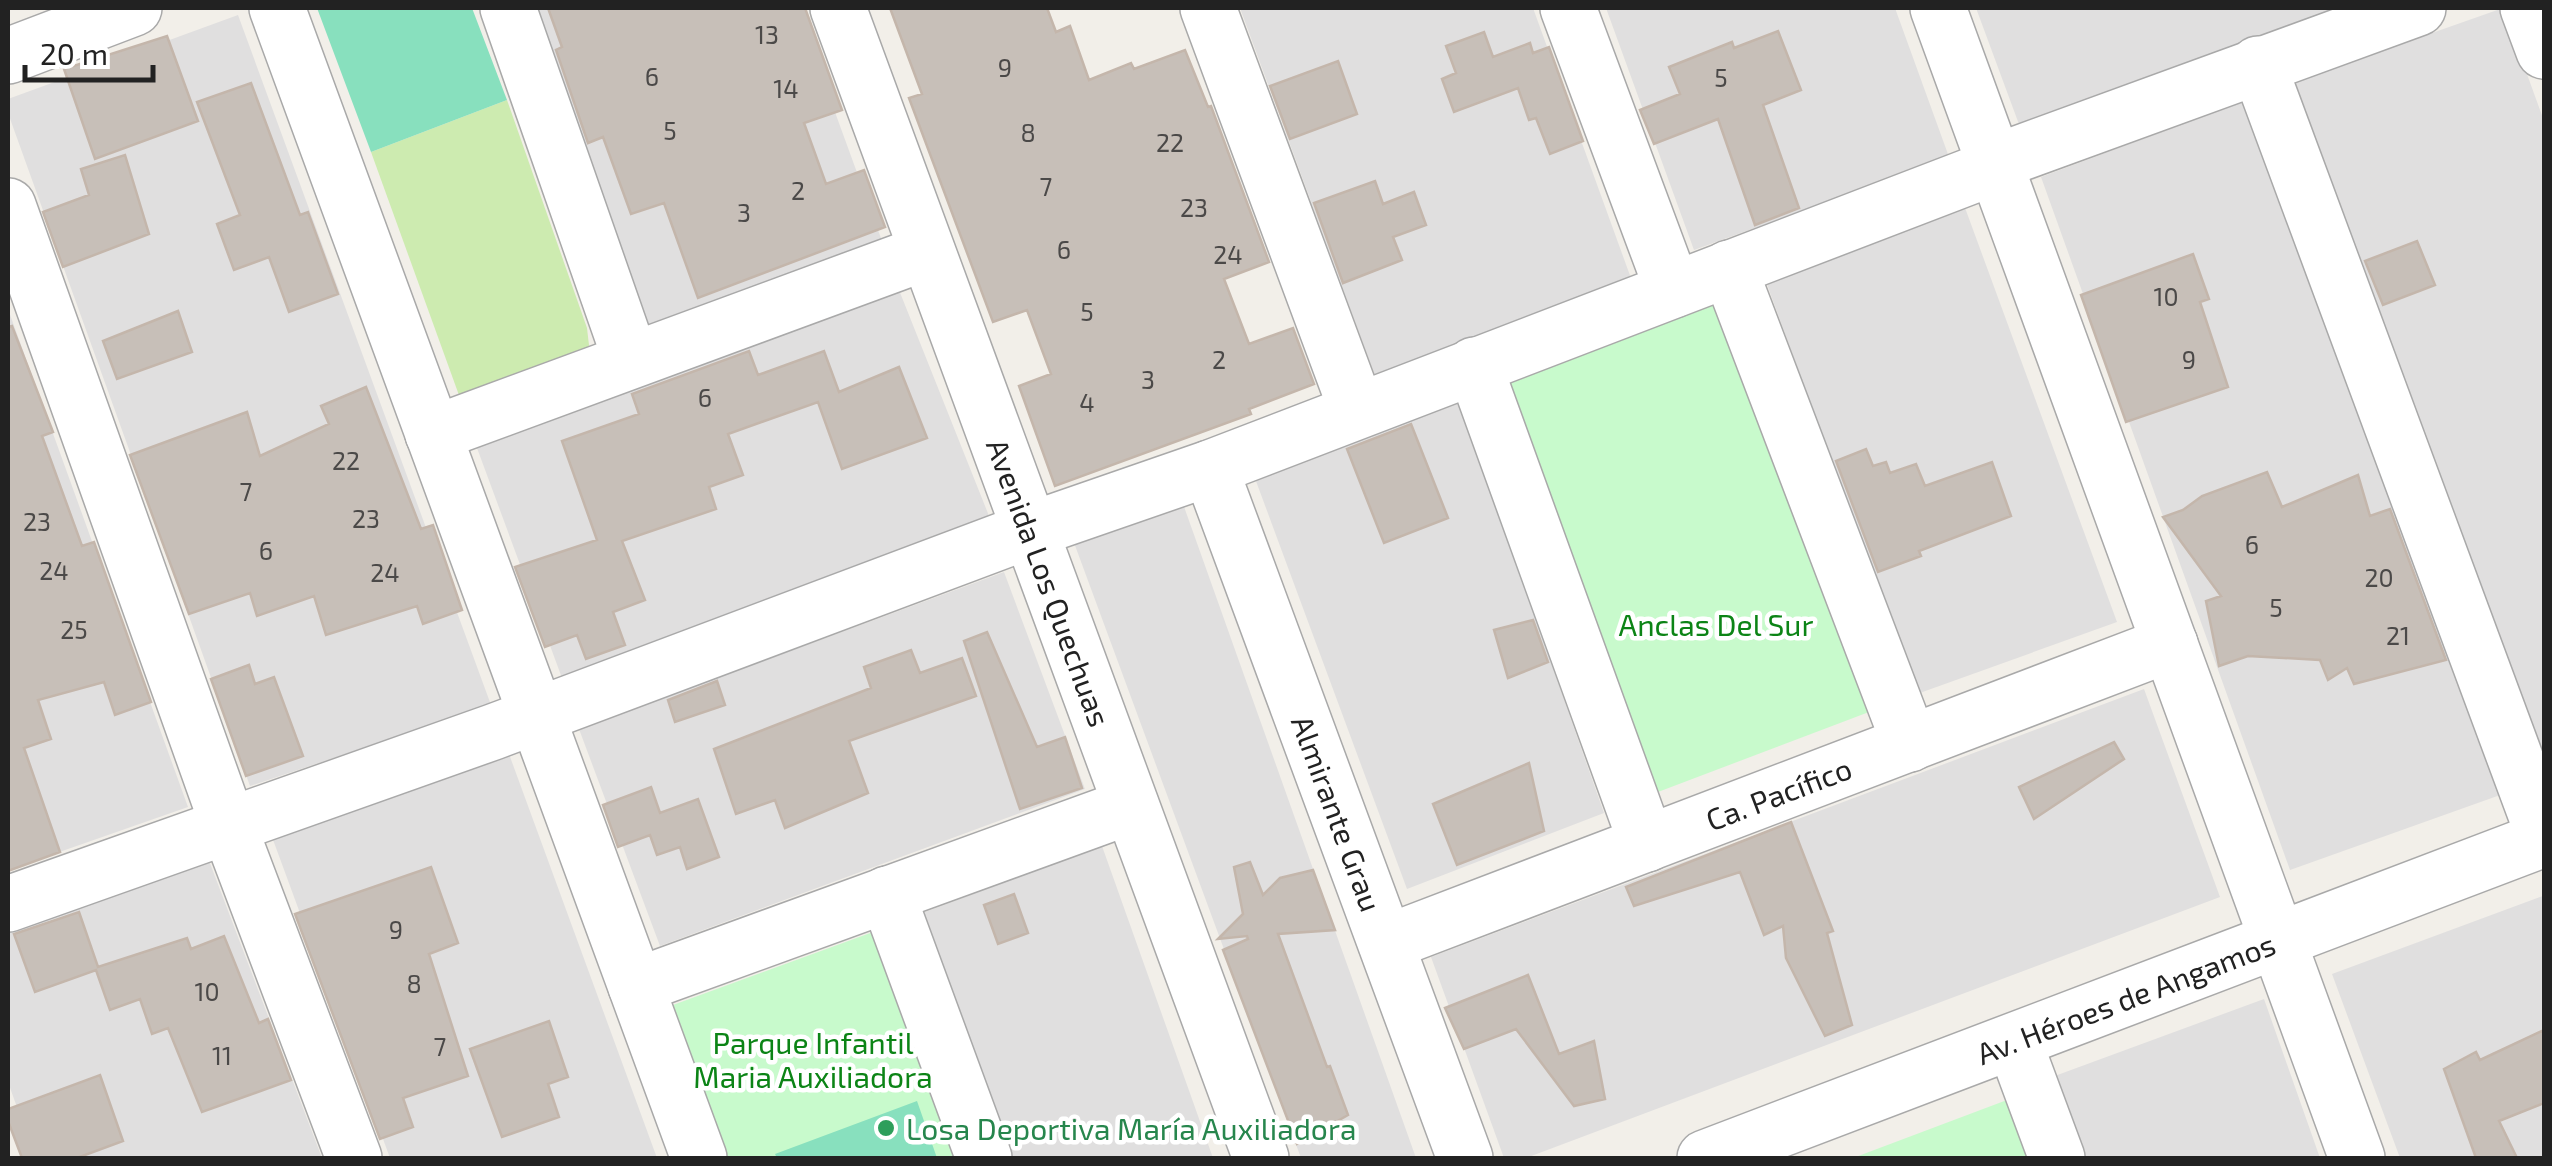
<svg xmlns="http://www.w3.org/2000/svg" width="2552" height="1166" font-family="'Exo 2',sans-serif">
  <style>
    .residential { fill: #e0dfdf }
    .grass { fill: #cdebb0 }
    .park { fill: #c8facc }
    .pitch { fill: #88e0be }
    .building { fill: #c7bfb8; stroke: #c4b6ab; stroke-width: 2.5 }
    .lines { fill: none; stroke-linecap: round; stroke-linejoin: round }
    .minor-casing { stroke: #a9a9a9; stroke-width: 58 }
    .minor { stroke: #fff; stroke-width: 55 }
    .leisure-dot { fill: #2e9e5b; stroke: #fff; stroke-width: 4 }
    .labels { text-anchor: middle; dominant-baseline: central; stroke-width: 9; stroke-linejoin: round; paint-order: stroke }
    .number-label { font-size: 25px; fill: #4b4948 }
    .street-label { font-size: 30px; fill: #222; stroke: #fff }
    .park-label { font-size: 30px; fill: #0c8416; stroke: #fff }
    .leisure-label { font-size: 30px; fill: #27864d; stroke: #fff; text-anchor: start }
  </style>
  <rect width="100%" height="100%" fill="#f2efe9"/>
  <!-- residential -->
  <path class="residential" d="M534 8H797L882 241 648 326Z
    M1240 8H1533L1632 281 1375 376Z
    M1606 8H1895L1949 157 1694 250Z
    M1976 8H2345L2020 127Z
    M2503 8 2544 121V773L2293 82Z
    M238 15 491 705 250 786 8 113V99Z
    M2250 99 2503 794 2290 870 2041 177Z
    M1964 205 2117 622 1917 694 1765 279Z
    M899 290 991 521 562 678 477 448Z
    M8 309 188 807 8 870Z
    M1457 396 1604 813 1407 889 1253 473Z
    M1182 501 1416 1158H1301L1073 540Z
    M1004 572 1085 789 660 946 579 729Z
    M2144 689 2220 897 1526 1158H1504L1431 957Z
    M509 754 657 1158H390L272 837Z
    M1102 846 1213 1158H1009L917 915Z
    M208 858 322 1158H35L8 1082V930Z
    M2543 896 2544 1158H2400L2332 974Z
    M2264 999 2320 1158H2083L2052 1077Z"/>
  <!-- grass -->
  <path class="grass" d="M507 100 587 328 590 354 460 398 371 152Z"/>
  <!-- park -->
  <path class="park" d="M1714 299 1869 712 1658 792 1505 377Z
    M873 932 955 1158H728L673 1005Z
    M2007 1100 2029 1158H1853Z"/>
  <!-- pitch -->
  <path class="pitch" d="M317 8H472L507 100 371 152Z
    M917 1101 937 1158H777L775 1154Z"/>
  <!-- building -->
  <path class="building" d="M548 8H805L842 110 804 123 826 184 864 170 885 227 698 298 664 203 631 214 603 137 588 143 556 50 562 47Z
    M890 8H1047L1056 32 1070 26 1089 80 1131 63 1134 69 1185 50 1208 107 1211 106 1269 262 1224 279 1249 344 1293 328 1314 384 1249 409 1251 414 1055 486 1019 386 1051 374 1027 310 993 322 909 98 922 94Z
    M1778 31 1801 90 1763 105 1799 208 1755 225 1718 119 1654 144 1640 110 1680 94 1669 67 1732 42 1734 48Z
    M1484 32 1493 57 1530 43 1533 53 1549 47 1583 141 1550 154 1536 118 1529 120 1518 88 1454 112 1442 79 1456 73 1446 46Z
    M167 36 198 121 95 159 64 69Z
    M1338 61 1357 114 1290 139 1270 86Z
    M251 83 300 215 308 212 338 294 289 312 269 257 234 270 217 224 240 215 197 102Z
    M125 155 149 234 63 267 43 212 89 195 81 169Z
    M1375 181 1383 204 1414 192 1426 225 1393 237 1402 260 1343 283 1314 203Z
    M2417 241 2435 285 2383 305 2365 261Z
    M2193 254 2209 299 2200 302 2228 387 2126 422 2081 295Z
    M178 311 192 352 117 379 103 341Z
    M12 326 53 432 42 436 82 546 94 542 151 702 115 715 104 682 38 700 51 739 24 748 60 852 8 871V327Z
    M749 351 758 375 824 351 839 392 899 367 927 438 842 469 818 402 728 434 743 475 709 487 716 509 622 541 645 600 613 612 625 645 586 659 577 635 545 647 515 567 597 540 562 441 639 414 632 394Z
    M366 387 421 529 433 525 462 610 423 624 417 606 326 635 314 596 257 616 250 593 189 614 130 455 247 412 260 456 329 424 321 406Z
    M1411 424 1448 518 1384 543 1347 449Z
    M1866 449 1873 466 1886 462 1890 473 1916 464 1925 486 1992 462 2011 516 1919 551 1921 556 1878 572 1836 461Z
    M2267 472 2282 507 2358 475 2370 516 2390 509 2446 660 2354 684 2347 668 2328 680 2320 660 2248 656 2219 666 2206 601 2221 596 2163 517 2183 510 2202 496Z
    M1533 620 1548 662 1508 678 1494 630Z
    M987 632 1037 747 1065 737 1082 788 1020 809 964 641Z
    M911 650 920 673 962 658 976 696 849 741 868 793 785 828 775 800 736 814 714 749 871 688 864 667Z
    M249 665 255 684 274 677 303 756 246 776 211 679Z
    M717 681 725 705 675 722 668 700Z
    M2114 742 2124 759 2034 819 2019 787Z
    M1529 763 1544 831 1457 865 1433 804Z
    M651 787 660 813 698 799 719 857 687 869 680 847 657 855 650 835 618 847 603 805Z
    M1791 822 1833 931 1827 933 1852 1025 1825 1036 1786 958 1783 926 1764 935 1740 872 1634 906 1626 887Z
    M1250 862 1263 895 1280 878 1313 870 1335 930 1278 934 1327 1067 1330 1066 1348 1115 1297 1144 1223 950 1248 939 1247 936 1218 939 1243 914 1234 867Z
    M431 867 458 943 429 954 468 1076 403 1098 413 1127 380 1139 295 914Z
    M1014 894 1028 933 998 944 984 905Z
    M79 912 98 967 187 938 191 949 224 936 259 1023 268 1019 291 1080 202 1112 168 1028 152 1034 140 999 110 1010 96 970 35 992 14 934Z
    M1528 975 1559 1054 1594 1041 1605 1099 1574 1106 1516 1029 1464 1049 1445 1008Z
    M549 1021 568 1077 548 1084 559 1117 502 1137 470 1049Z
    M2544 1030V1103L2499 1121 2517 1158H2476L2444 1069 2476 1052 2480 1060Z
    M100 1075 123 1141 77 1158H22L8 1121V1109Z"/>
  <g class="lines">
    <!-- minor casing -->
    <g class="minor-casing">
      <g id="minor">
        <path d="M277 8 699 1158"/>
        <path d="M508 8 631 360"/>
        <path id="s1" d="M838 8 1261 1158"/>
        <path d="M1208 8 1357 410"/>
        <path d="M1568 8 1673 290"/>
        <path d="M1938 8 2357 1158"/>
        <path d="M2528 8 2544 51"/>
        <path d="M8 56 134 8"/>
        <path d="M2258 64 2544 836"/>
        <path d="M8 206 229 827 354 1158"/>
        <path d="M1729 268 1910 744"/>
        <path d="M1474 365 1647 844"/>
        <path d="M433 434 927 252"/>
        <path id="s2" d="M1210 468 1465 1158"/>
        <path d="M887 894 984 1158"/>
        <path d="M8 904 493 732 1028 531 1210 468 1997 166 2015 155 2418 8"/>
        <path id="s3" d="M1386 943 2170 644"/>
        <path d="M636 986 1131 806"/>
        <path d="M2014 1042 2057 1158"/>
        <path id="s4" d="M1705 1158 2544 839"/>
      </g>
    </g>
    <!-- minor -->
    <use href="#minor" class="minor"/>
  </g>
  <!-- markers -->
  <circle class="leisure-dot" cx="886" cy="1128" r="10"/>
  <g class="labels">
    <!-- number labels -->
    <g class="number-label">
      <text x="767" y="34">13</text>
      <text x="1005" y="67">9</text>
      <text x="652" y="76">6</text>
      <text x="1721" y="77">5</text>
      <text x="786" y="88">14</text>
      <text x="670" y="130">5</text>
      <text x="1028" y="132">8</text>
      <text x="1170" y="142">22</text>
      <text x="1046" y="186">7</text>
      <text x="798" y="190">2</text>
      <text x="1194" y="207">23</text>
      <text x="744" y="212">3</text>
      <text x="1064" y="249">6</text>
      <text x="1228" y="254">24</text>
      <text x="2166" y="296">10</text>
      <text x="1087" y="311">5</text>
      <text x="1219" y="359">2</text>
      <text x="2189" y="359">9</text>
      <text x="1148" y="379">3</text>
      <text x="705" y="397">6</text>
      <text x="1087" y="402">4</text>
      <text x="346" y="460">22</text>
      <text x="246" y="491">7</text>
      <text x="366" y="518">23</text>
      <text x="37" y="521">23</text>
      <text x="2252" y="544">6</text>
      <text x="266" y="550">6</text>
      <text x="54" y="570">24</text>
      <text x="385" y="572">24</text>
      <text x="2379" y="577">20</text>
      <text x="2276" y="607">5</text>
      <text x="74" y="629">25</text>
      <text x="2398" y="635">21</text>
      <text x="396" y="929">9</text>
      <text x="414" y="983">8</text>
      <text x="207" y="991">10</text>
      <text x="440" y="1046">7</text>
      <text x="222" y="1055">11</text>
    </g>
    <!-- street labels -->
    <g class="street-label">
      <text stroke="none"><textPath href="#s1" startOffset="612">Avenida Los Quechuas</textPath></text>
      <text stroke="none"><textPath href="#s3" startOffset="420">Ca. Pacífico</textPath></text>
      <text stroke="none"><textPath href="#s2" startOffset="368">Almirante Grau</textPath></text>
      <text stroke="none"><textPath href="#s4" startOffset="450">Av. Héroes de Angamos</textPath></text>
    </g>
    <!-- park labels -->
    <g class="park-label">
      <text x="1716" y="624">Anclas Del Sur</text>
      <text x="813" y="1042">Parque Infantil<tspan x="813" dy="34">Maria Auxiliadora</tspan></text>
    </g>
    <!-- leisure labels -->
    <g class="leisure-label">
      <text x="906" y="1128">Losa Deportiva María Auxiliadora</text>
    </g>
  </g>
  <!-- border -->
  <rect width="2552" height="1166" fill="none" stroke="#222222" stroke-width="20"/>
  <!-- scale -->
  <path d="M25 65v15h128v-15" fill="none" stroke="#222222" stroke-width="5"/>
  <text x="40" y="65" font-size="30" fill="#222222" stroke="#ffffff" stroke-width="8" paint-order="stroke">20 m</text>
</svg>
